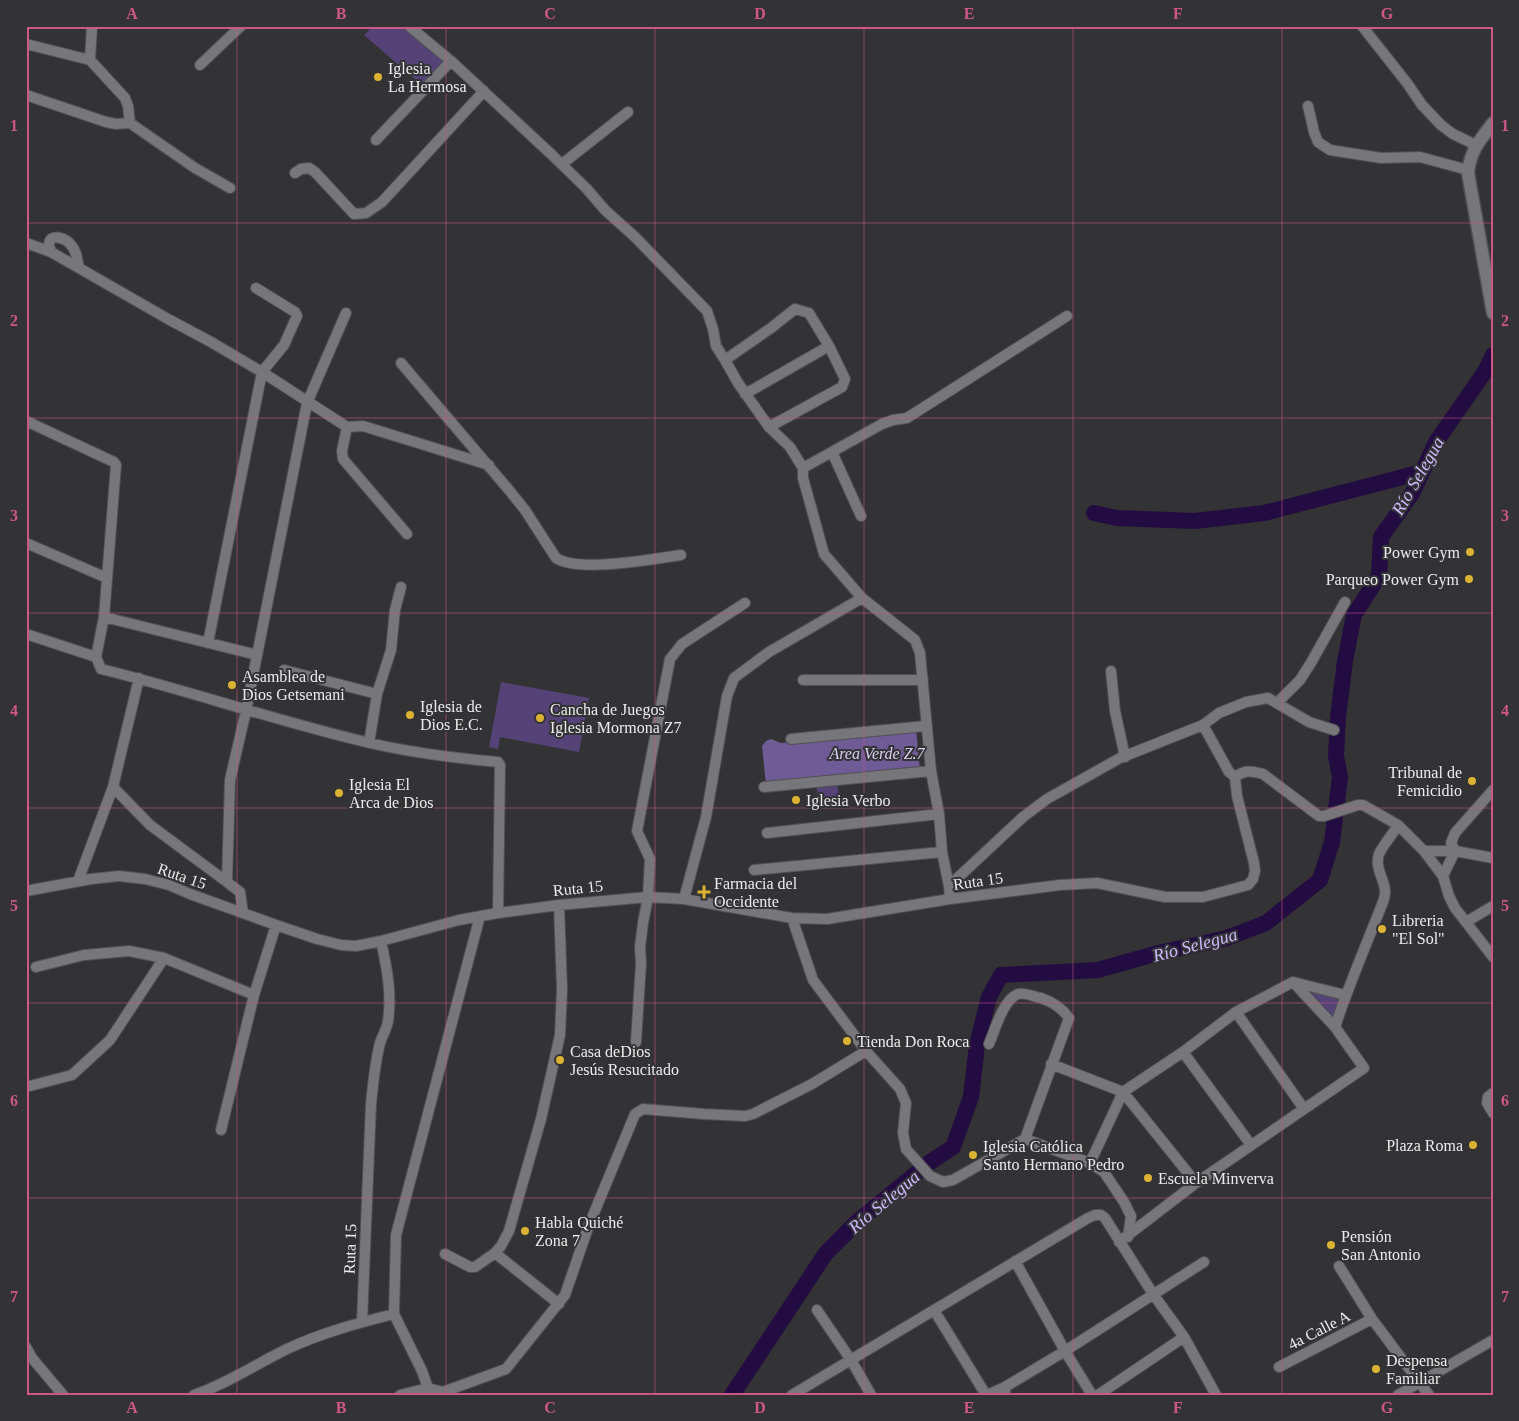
<svg xmlns="http://www.w3.org/2000/svg" width="1519" height="1421" font-family="Georgia,serif">
  <style>
    .green { fill: #554377 }
    .forest { fill: #6f5b96 }
    .lines { fill: none; stroke-linecap: round; stroke-linejoin: round }
    .river { stroke: #230c41; stroke-width: 16 }
    .minor-casing { stroke: #515053; stroke-width: 12 }
    .tertiary-casing { stroke: #515053; stroke-width: 15 }
    .minor { stroke: #77767a; stroke-width: 10 }
    .tertiary { stroke: #77767a; stroke-width: 12 }
    .grid { fill: none; stroke: #cf5787; stroke-width: 1; stroke-opacity: 0.55 }
    .poi-dot { fill: #dcb233; stroke: #333235; stroke-width: 2 }
    .labels { text-anchor: middle; dominant-baseline: central; stroke-width: 4; stroke-linejoin: round; paint-order: stroke }
    .poi-label { font-size: 16px; fill: #ecebed; stroke: #333235; text-anchor: start }
    .park-label { font-size: 16px; font-style: italic; fill: #dbd0f4; stroke: #333235 }
    .street-label { font-size: 16px; fill: #ecebed; stroke: #333235 }
    .water-label { font-size: 18px; font-style: italic; fill: #cfb9fe; stroke: #333235 }
    .neatline { fill: none; stroke: #cf5787; stroke-width: 2 }
    .grid-label { font-size: 16px; text-anchor: middle; font-weight: bold; fill: #cf5787 }
  </style>
  <rect width="100%" height="100%" fill="#333235"/>
  <!-- green -->
  <path class="green" d="M373 26H407L450 61 423 86 364 35Z
    M501 682 589 698 579 752 500 737 498 749 489 747Z
    M837 781 839 798 818 800 816 783Z
    M1308 992 1343 996 1333 1021Z"/>
  <!-- forest -->
  <path class="forest" d="M916 729 920 769 766 785 762 746 766 741 771 739 781 743Z"/>
  <g class="lines">
    <!-- river -->
    <path class="river" d="M1094 513 1117 518 1195 521 1264 513 1422 472
      M732 1395 826 1253 858 1221 929 1163 953 1147 971 1097 977 1045 989 997 1001 975 1098 970 1158 953 1227 938 1266 923 1320 880 1332 842 1340 777 1336 756 1338 717 1345 661 1354 615 1379 576 1381 537 1413 492 1436 442 1486 370 1493 355"/>
    <!-- minor casing -->
    <g class="minor-casing">
      <path id="minor" d="M409 26 451 61 551 154 587 189 605 210 635 237 707 311 713 329 716 346 725 360 738 383 769 427 790 447 803 468V478L824 554 862 598 915 640 920 653 931 771 939 814 942 852 949 886 950 899
        M1362 26 1407 83 1422 105 1441 125 1453 134 1476 145
        M26 44 90 60 125 98 128 106 130 123
        M90 60 92 26
        M200 65 241 26
        M26 95 106 122 116 124 130 123 195 168 230 188
        M1308 106 1314 132 1318 142 1330 150 1381 158 1420 157 1468 170
        M376 140 451 61
        M562 164 628 112
        M295 173 301 169 309 168 315 172 354 214 366 213 382 202 484 91
        M26 243 51 252 168 319 211 342 262 372 347 427 363 426 489 465
        M51 252C51 252 49 245 49 244 50 232 67 239 71 245 77 251 77 260 79 268
        M725 360 771 328 795 309 809 313 829 346 745 394
        M401 363 509 490 525 510 556 558C579 573 653 559 681 555
        M26 421 114 462 116 465 104 617 96 657 101 669C191 691 279 722 370 743 412 753 455 758 498 762L500 765 498 913
        M347 427 342 451 343 459 407 534
        M769 427 842 387 845 379 829 346
        M832 452 861 516
        M803 468 882 424 893 420 907 418 1067 316
        M26 543 107 578
        M104 617 257 655
        M26 634 96 657
        M208 643 262 372 284 345 297 316 295 312 256 288
        M284 670 377 694
        M1111 671 1115 711 1125 757
        M803 680H923
        M1277 703 1300 680 1312 661 1345 602
        M1203 725 1229 772 1235 777
        M791 739 926 726
        M369 743 377 694 391 650 395 610 401 587
        M113 787 150 825 227 882
        M764 787 931 771
        M767 833 939 814
        M1424 851H1455L1493 858
        M1455 851 1451 843 1455 833 1493 790
        M754 870 942 852
        M1443 876 1455 851
        M78 881 113 787 139 678
        M949 886 1023 817 1047 799 1120 758 1203 725 1219 713 1246 702 1268 698 1309 722 1334 730
        M26 891 91 879 119 876 145 879 169 885 190 894 276 925 317 939 341 945 356 946 381 941 459 920 498 913 559 905 648 897 684 899 792 918 827 919 950 899 1060 885 1097 883 1165 897H1203L1248 885 1253 879 1255 871 1254 863 1237 796 1235 777C1246 769 1251 771 1263 774L1319 816H1324L1358 805H1363L1398 825 1424 851 1443 876 1449 896 1455 908 1493 957
        M684 899 706 817 727 696 734 678 769 652 862 598
        M243 913 240 892 227 882 230 780 246 711 307 403 346 313
        M792 918 813 980 866 1051 900 1089 906 1103 903 1133 906 1149 930 1176 943 1182 953 1180 1025 1139 1069 1018C1062 1008 1053 1002 1041 998 1034 997 1025 992 1018 994 1003 1000 995 1030 989 1044
        M1466 922 1493 906
        M36 967 84 955 129 951 164 958 254 995
        M1236 1012 1304 1109
        M1335 1027C1349 984 1367 943 1383 902 1391 884 1373 872 1379 854 1383 845 1393 834 1398 825
        M636 1042 641 963 640 947 643 923 648 897 650 859 637 831 670 659 682 644 745 603
        M1183 1052 1251 1145
        M1051 1064 1123 1092 1196 1183
        M26 1087 72 1075 110 1040 164 958
        M1493 1093 1488 1097 1487 1103 1493 1113
        M221 1130 254 995 276 925
        M1025 1139 1090 1163 1104 1172 1124 1202 1131 1216 1128 1237
        M1090 1163 1123 1092 1183 1052 1236 1012 1293 982 1345 995
        M1119 1242 1196 1183 1364 1068 1335 1027 1293 982
        M495 1253 559 1304
        M445 1254 470 1267H475L495 1253 501 1246 509 1231 541 1119 560 1035 562 989 559 905
        M1015 1261 1065 1351 1092 1395
        M1339 1266 1372 1319 1429 1395
        M817 1310 851 1360 871 1395
        M934 1310 986 1395
        M362 1322 371 1104C373 1083 375 1063 380 1043 382 1036 387 1029 388 1021 392 994 387 968 381 941
        M26 1347 32 1358 63 1395
        M1279 1367 1372 1319
        M1005 1387 1065 1351 1204 1262
        M428 1388 422 1371 394 1314 396 1235 480 916
        M194 1395C227 1384 256 1364 287 1349 321 1333 358 1323 394 1314
        M400 1395 428 1388 443 1392 506 1369 565 1295 589 1225 635 1114 643 1109 704 1114 745 1116 753 1114 812 1084 866 1051
        M792 1395 1088 1218 1095 1215H1101L1105 1218 1153 1294 1184 1337 1216 1395
        M987 1395 1005 1387V1395
        M1098 1395 1184 1337
        M1398 1395 1493 1340"/>
    </g>
    <!-- tertiary casing -->
    <g class="tertiary-casing">
      <path id="tertiary" d="M1493 123C1480 140 1470 151 1468 173L1493 313"/>
    </g>
    <!-- minor -->
    <use href="#minor" class="minor"/>
    <!-- tertiary -->
    <use href="#tertiary" class="tertiary"/>
  </g>
  <!-- grid -->
  <path class="grid" d="M237 26V1395M446 26V1395M655 26V1395M864 26V1395M1073 26V1395M1282 26V1395M26 223H1493M26 418H1493M26 613H1493M26 808H1493M26 1003H1493M26 1198H1493"/>
  <!-- markers -->
  <g class="poi-dot">
    <circle cx="378" cy="77" r="5"/>
    <circle cx="1470" cy="552" r="5"/>
    <circle cx="1469" cy="579" r="5"/>
    <circle cx="232" cy="685" r="5"/>
    <circle cx="410" cy="715" r="5"/>
    <circle cx="540" cy="718" r="5"/>
    <circle cx="1472" cy="781" r="5"/>
    <circle cx="339" cy="793" r="5"/>
    <circle cx="796" cy="800" r="5"/>
    <path d="M701.5 884.5h5v5h5v5h-5v5h-5v-5h-5v-5h5z"/>
    <circle cx="1382" cy="929" r="5"/>
    <circle cx="847" cy="1041" r="5"/>
    <circle cx="560" cy="1060" r="5"/>
    <circle cx="1473" cy="1145" r="5"/>
    <circle cx="973" cy="1155" r="5"/>
    <circle cx="1148" cy="1178" r="5"/>
    <circle cx="525" cy="1231" r="5"/>
    <circle cx="1331" cy="1245" r="5"/>
    <circle cx="1376" cy="1369" r="5"/>
  </g>
  <g class="labels">
    <!-- poi labels -->
    <g class="poi-label">
      <text x="388" y="68">Iglesia<tspan x="388" dy="18">La Hermosa</tspan></text>
      <text x="1460" y="552" text-anchor="end">Power Gym</text>
      <text x="1459" y="579" text-anchor="end">Parqueo Power Gym</text>
      <text x="242" y="676">Asamblea de<tspan x="242" dy="18">Dios Getsemani</tspan></text>
      <text x="420" y="706">Iglesia de<tspan x="420" dy="18">Dios E.C.</tspan></text>
      <text x="550" y="709">Cancha de Juegos<tspan x="550" dy="18">Iglesia Mormona Z7</tspan></text>
      <text x="1462" y="772" text-anchor="end">Tribunal de<tspan x="1462" dy="18">Femicidio</tspan></text>
      <text x="349" y="784">Iglesia El<tspan x="349" dy="18">Arca de Dios</tspan></text>
      <text x="806" y="800">Iglesia Verbo</text>
      <text x="714" y="883">Farmacia del<tspan x="714" dy="18">Occidente</tspan></text>
      <text x="1392" y="920">Libreria<tspan x="1392" dy="18">"El Sol"</tspan></text>
      <text x="857" y="1041">Tienda Don Roca</text>
      <text x="570" y="1051">Casa deDios<tspan x="570" dy="18">Jesús Resucitado</tspan></text>
      <text x="1463" y="1145" text-anchor="end">Plaza Roma</text>
      <text x="983" y="1146">Iglesia Católica<tspan x="983" dy="18">Santo Hermano Pedro</tspan></text>
      <text x="1158" y="1178">Escuela Minverva</text>
      <text x="535" y="1222">Habla Quiché<tspan x="535" dy="18">Zona 7</tspan></text>
      <text x="1341" y="1236">Pensión<tspan x="1341" dy="18">San Antonio</tspan></text>
      <text x="1386" y="1360">Despensa<tspan x="1386" dy="18">Familiar</tspan></text>
    </g>
    <!-- park labels -->
    <g class="park-label">
      <text x="877" y="753">Area Verde Z.7</text>
    </g>
    <!-- street labels -->
    <g class="street-label">
      <text transform="translate(182 876) rotate(19)">Ruta 15</text>
      <text transform="translate(978 881) rotate(-8)">Ruta 15</text>
      <text transform="translate(578 888) rotate(-6)">Ruta 15</text>
      <text transform="translate(350 1249) rotate(-88)">Ruta 15</text>
      <text transform="translate(1319 1330) rotate(-27)">4a Calle A</text>
    </g>
    <!-- water labels -->
    <g class="water-label">
      <text transform="translate(1418 476) rotate(-60)">Río Selegua</text>
      <text transform="translate(1195 945) rotate(-15)">Río Selegua</text>
      <text transform="translate(884 1202) rotate(-40)">Río Selegua</text>
    </g>
  </g>
  <!-- border -->
  <rect width="1519" height="1421" fill="none" stroke="#333235" stroke-width="55"/>
  <rect x="28" y="28" width="1464" height="1366" class="neatline"/>
  <g class="grid-label">
    <text x="132" y="19">A</text>
    <text x="341" y="19">B</text>
    <text x="550" y="19">C</text>
    <text x="760" y="19">D</text>
    <text x="969" y="19">E</text>
    <text x="1178" y="19">F</text>
    <text x="1387" y="19">G</text>
    <text x="14" y="131">1</text>
    <text x="1505" y="131">1</text>
    <text x="14" y="326">2</text>
    <text x="1505" y="326">2</text>
    <text x="14" y="521">3</text>
    <text x="1505" y="521">3</text>
    <text x="14" y="716">4</text>
    <text x="1505" y="716">4</text>
    <text x="14" y="911">5</text>
    <text x="1505" y="911">5</text>
    <text x="14" y="1106">6</text>
    <text x="1505" y="1106">6</text>
    <text x="14" y="1302">7</text>
    <text x="1505" y="1302">7</text>
    <text x="132" y="1413">A</text>
    <text x="341" y="1413">B</text>
    <text x="550" y="1413">C</text>
    <text x="760" y="1413">D</text>
    <text x="969" y="1413">E</text>
    <text x="1178" y="1413">F</text>
    <text x="1387" y="1413">G</text>
  </g>
</svg>
